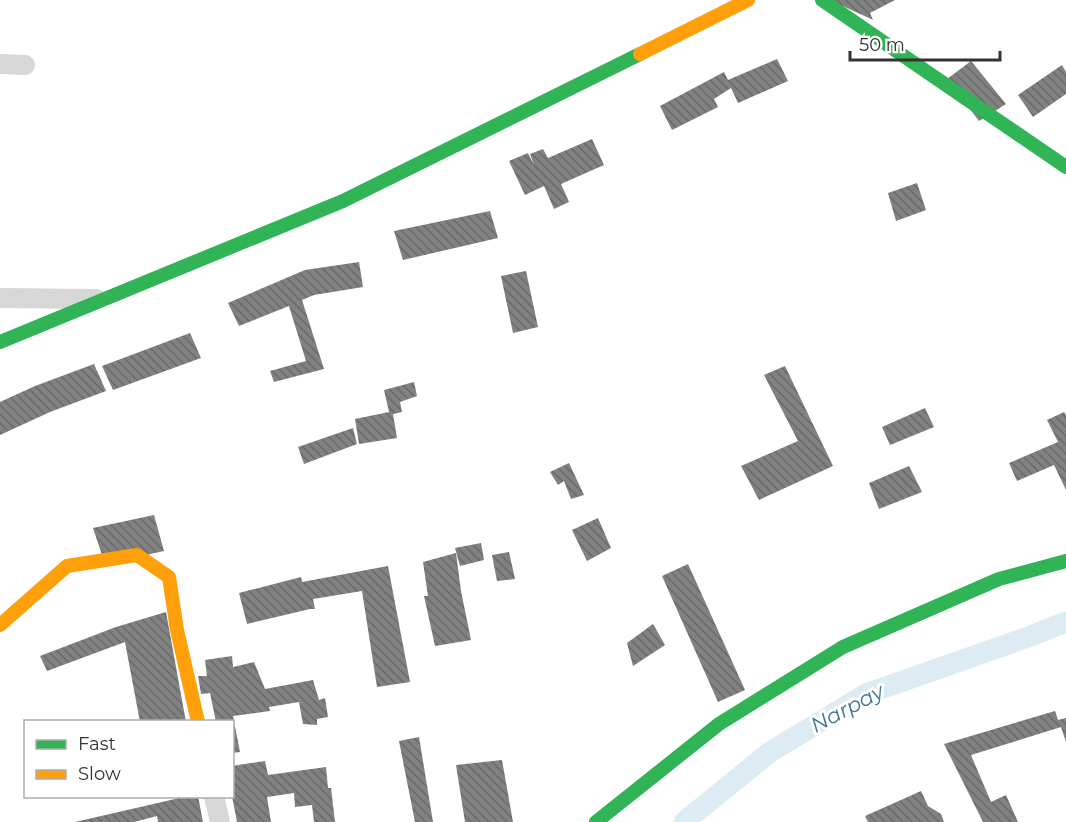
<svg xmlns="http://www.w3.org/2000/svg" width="1066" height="822" font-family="Montserrat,sans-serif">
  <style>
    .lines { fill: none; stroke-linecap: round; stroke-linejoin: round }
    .canal { stroke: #ddebf3; stroke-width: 21 }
    .building { fill: url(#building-back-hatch) }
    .street { stroke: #d7d7d7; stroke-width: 20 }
    .fast { stroke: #30b455; stroke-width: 14 }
    .slow { stroke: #ff9f0a; stroke-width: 14 }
    .labels { text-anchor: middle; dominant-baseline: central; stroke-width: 6; stroke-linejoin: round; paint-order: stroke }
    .water-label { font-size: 21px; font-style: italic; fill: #3f7597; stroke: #fff }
  </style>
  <defs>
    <pattern id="building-back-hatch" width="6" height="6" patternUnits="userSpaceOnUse" patternTransform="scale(1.5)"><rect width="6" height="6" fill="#818181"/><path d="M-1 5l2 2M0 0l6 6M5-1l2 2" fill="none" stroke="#6a6a6a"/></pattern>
  </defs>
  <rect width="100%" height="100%" fill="#fff"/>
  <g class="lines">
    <!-- canal -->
    <path class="canal" d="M684 822 770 752 866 694 1028 637 1066 622"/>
  </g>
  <!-- building -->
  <path class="building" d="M830 0H895L870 13 873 20Z
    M777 59 788 81 738 103 731 88 714 99 718 107 672 130 660 106 724 72 728 80Z
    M971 61 1006 104 979 121 947 79Z
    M1062 65 1066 72V94L1033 117 1018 95Z
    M592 139 604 165 561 184 569 202 554 209 544 186 525 195 509 161 528 153 534 165 530 154 543 149 548 158Z
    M917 183 926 210 896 221 888 193Z
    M490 211 498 238 403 260 394 231Z
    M359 262 363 287 314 295 302 300 324 369 274 382 270 371 306 361 289 306 239 326 228 303 305 270Z
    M526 271 538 327 513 333 501 276Z
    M190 333 201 358 113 390 102 366Z
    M94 364 106 391 50 412 0 435V402L35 386Z
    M785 366 833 466 759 500 741 466 798 441 764 375Z
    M414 382 417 396 400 402 402 412 393 414 397 438 359 444 355 419 389 412 384 390Z
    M925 408 934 427 890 445 882 427Z
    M1064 412 1066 415V490L1054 465 1017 481 1009 463 1058 442 1047 420Z
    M353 428 357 444 304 464 298 447Z
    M569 463 584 495 571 499 564 481 558 485 550 472Z
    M909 466 922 492 879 509 869 483Z
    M154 515 164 551 105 564 93 528Z
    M598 518 611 548 587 561 572 530Z
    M481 543 484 560 460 566 455 548Z
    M509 552 515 579 497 581 492 555Z
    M456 553 461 591 471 640 435 646 424 596H428L423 562Z
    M688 564 745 690 718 702 662 576Z
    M388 566 410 682 377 687 362 591 313 599 315 609H310L247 624 239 593 301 577 302 582Z
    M166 612 186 722H140L125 642 47 671 40 656 116 627Z
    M653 624 665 645 633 666 627 643Z
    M232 656 233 667 254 662 265 689 313 680 319 700 325 698 328 717 317 719V725L303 724 299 702 269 707 270 711 233 716 240 752 232 753V722H216L210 693 201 694 198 676H207L205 660Z
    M1055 711 1058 720 1066 718V742L1061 727 971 755 991 802 1006 795 1018 822H983L944 744Z
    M419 737 433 822H415L399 741Z
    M502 760 513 822H465L456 765Z
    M265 761 268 775 326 767 328 788H331L335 822H314L312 805 295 807 294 793 267 797 271 822H237L232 796V766Z
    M921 791 928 806 941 814 944 822H868L865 816Z
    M188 796H198L203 822H158L157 816 134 822H75Z"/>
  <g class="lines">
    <!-- street -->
    <path class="street" d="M0 64 25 65
      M0 298 96 299
      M214 796 220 822"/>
    <!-- fast -->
    <path class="fast" d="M822 0 1066 167
      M0 342 343 201 640 54
      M596 822 719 724 843 647 999 579 1066 561"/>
    <!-- slow -->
    <path class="slow" d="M640 54 748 0
      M0 625 67 566 137 555 169 577 177 630 198 722"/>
  </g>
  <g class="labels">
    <!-- water labels -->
    <g class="water-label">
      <text transform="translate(847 708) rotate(-28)">Narpay</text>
    </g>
  </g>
  <!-- legend -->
  <rect x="24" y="720" width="210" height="78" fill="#ffffff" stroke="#adadad" stroke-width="1.5"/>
  <rect x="36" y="740" width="30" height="9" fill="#30b455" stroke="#adadad" stroke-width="1.5"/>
  <text x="78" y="750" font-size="18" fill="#333333">Fast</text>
  <rect x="36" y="770" width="30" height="9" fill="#ff9f0a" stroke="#adadad" stroke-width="1.5"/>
  <text x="78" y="780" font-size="18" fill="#333333">Slow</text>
  <!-- scale -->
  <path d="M850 51v9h150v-9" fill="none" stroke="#333333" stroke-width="3"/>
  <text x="859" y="51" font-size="18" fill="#333333" stroke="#ffffff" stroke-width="4.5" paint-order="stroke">50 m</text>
</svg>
